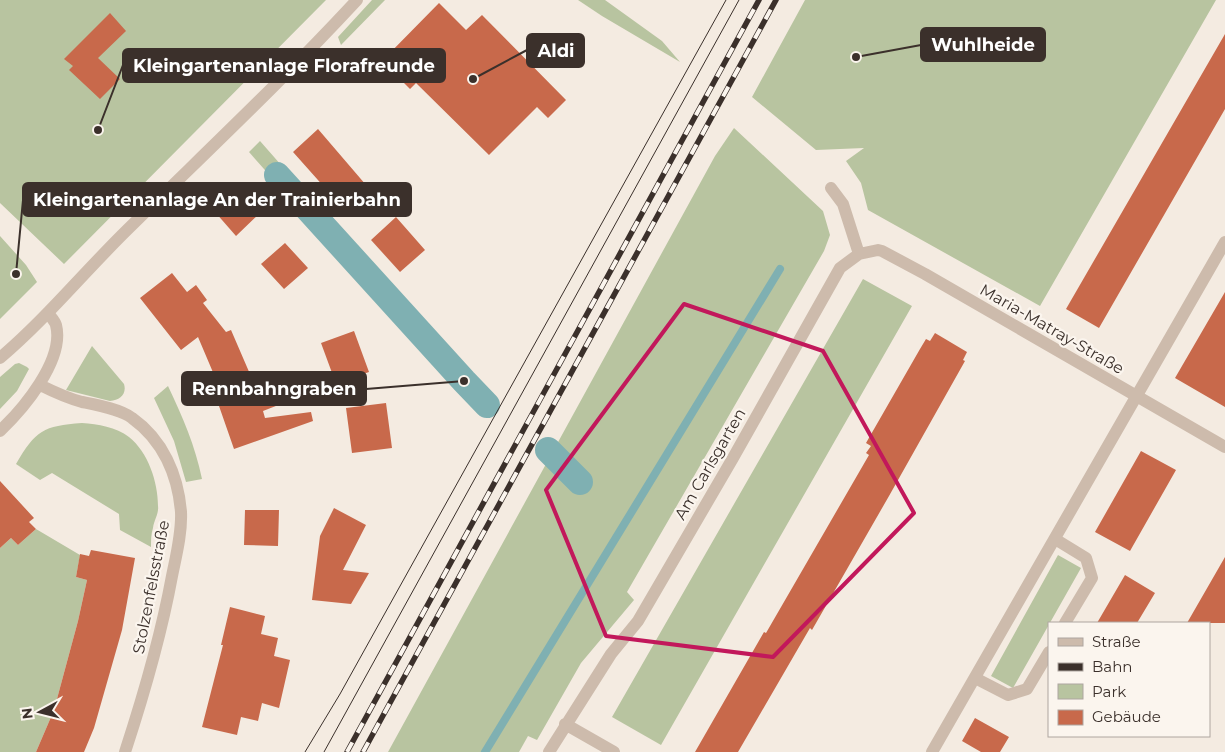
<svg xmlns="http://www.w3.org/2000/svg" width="1225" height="752" font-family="Montserrat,sans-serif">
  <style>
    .green { fill: #b8c4a0 }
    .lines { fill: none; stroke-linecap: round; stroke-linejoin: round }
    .stream { stroke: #7fb0b2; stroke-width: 8 }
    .canal { stroke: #7fb0b2; stroke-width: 26 }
    .building { fill: #c8694b }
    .minor { stroke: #cdbbac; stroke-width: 12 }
    .tertiary { stroke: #cdbbac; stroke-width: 12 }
    .tram { stroke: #3b302b; stroke-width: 1 }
    .rail-casing { stroke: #3b302b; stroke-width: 5.5 }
    .rail { stroke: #fbf5ee; stroke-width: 4; stroke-dasharray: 11; stroke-linecap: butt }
    .marked { fill: none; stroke: #c2185b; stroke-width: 4; stroke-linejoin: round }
    .labels { text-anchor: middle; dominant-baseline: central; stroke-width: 4.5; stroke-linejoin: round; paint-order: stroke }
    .street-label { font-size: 16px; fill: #3b302b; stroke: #fbf5ee }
    .leader { fill: none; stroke: #3b302b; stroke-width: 2 }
    .callout-dot { fill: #3b302b; stroke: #fbf5ee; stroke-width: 2 }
    .callout { fill: #3b302b; stroke: #3b302b; stroke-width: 2 }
    .callout-label { font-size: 18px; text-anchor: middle; font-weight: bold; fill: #fff }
  </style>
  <rect width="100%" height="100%" fill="#f4ebe1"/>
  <!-- green -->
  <path class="green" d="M0 0H326L64 264 0 203Z
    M372 0H385L341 45 338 37Z
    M578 0H605L662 41 680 62 602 16Z
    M805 0H1216L1040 306 868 210 861 183 846 161 864 148 816 150 752 97Z
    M734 128 823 211 830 235 824 251 627 592 634 600 581 663 537 740 528 736 519 752H388L715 156Z
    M260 141 469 379 462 392 249 152Z
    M0 236 26 265 37 282 0 319Z
    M863 279 912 306 661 745 612 717Z
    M92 346 124 384C127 394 120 400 110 401L66 390Z
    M19 363 27 367 29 369 17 391 0 409V377L15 364Z
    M168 386C183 418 195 445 202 479L186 482 174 441 154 398Z
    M82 423C98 424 116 427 129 437 148 452 158 482 158 506 159 514 154 520 153 528 151 534 151 540 151 547L120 530 119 514 52 473 40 480 16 464C36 430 43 426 82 423Z
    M36 529 80 555 76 577 87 580 78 621 54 710 36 752H0V548L11 538 18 545Z
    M1058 555 1081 568 1013 688 991 676Z"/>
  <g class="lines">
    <!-- stream -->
    <path class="stream" d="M485 752 780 269"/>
    <!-- canal -->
    <path class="canal" d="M277 175 464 381 487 405
      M548 450 580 482"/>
  </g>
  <!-- building -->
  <path class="building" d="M439 3 466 30 482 15 566 100 548 118 537 107 489 155 416 83 410 89 382 61Z
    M110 13 126 31 98 58 120 79 100 99 69 70 73 66 64 59Z
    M1225 34V109L1099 328 1066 309Z
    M318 129 366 185 342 207 293 152Z
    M239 190 260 213 236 236 215 212Z
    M396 217 425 250 400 272 371 240Z
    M285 243 308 268 284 289 261 264Z
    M172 273 187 292 196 285 207 300 203 303 226 332 231 330 253 381 260 379 264 390 275 387 281 404 263 411 265 418 311 412 313 421 234 449 219 406 226 403 198 337 181 350 140 298Z
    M1225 292V407L1175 378Z
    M354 331 369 372 343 381H335L321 343Z
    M935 333 967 352 963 360 965 361 889 496 812 630 810 628 738 752H695L764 632 766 633 869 455 866 453 871 446 866 443 920 349 926 339 930 341Z
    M386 403 392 448 352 453 346 408Z
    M1141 451 1176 470 1130 551 1095 532Z
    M0 481 34 518 29 522 36 529 18 545 11 538 0 548Z
    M334 508 366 525 343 570 369 573 351 604 312 600 320 536Z
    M245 510H279L278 546 244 545Z
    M91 550 135 558 122 630 94 728 84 752H36L54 710 78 621 87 580 76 577 80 554 89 556Z
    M1225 557V623H1187Z
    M1125 575 1155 593 1137 623H1097Z
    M230 607 265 616 261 634 278 638 274 656 290 660 279 708 262 703 258 721 241 717 237 735 202 727 223 645H221Z
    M975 718 1009 737 1000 752H981L962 741Z"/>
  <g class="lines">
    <!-- minor -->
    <path class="minor" d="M859 254 878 250 882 251 925 274 1225 447
      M40 385C54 392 67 398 82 402 97 405 120 409 132 418 163 440 178 475 181 512 182 533 176 556 172 576 161 636 144 694 125 752
      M0 431C23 409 65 360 56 325 55 321 50 316 48 313
      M1055 539 1086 558 1092 578 1065 623
      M975 678 1008 695 1027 689 1049 652
      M565 724 614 752
      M549 752 611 654 638 621 733 458 840 268 859 254 843 204 831 188
      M932 752 1225 242"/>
    <!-- tertiary -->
    <path class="tertiary" d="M0 358C46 319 85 271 128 229 205 153 284 79 357 0"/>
    <!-- tram -->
    <path class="tram" d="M305 752 340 694 726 0
      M324 752 739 0"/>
    <!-- rail casing -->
    <g class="rail-casing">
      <path id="rail" d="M347 752 759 0
        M363 752 776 0"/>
    </g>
    <!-- rail -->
    <use href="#rail" class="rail"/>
  </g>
  <!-- marked area -->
  <path class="marked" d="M684 304 823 351 914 513 773 657 606 636 546 490Z"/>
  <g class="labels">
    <!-- street labels -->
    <g class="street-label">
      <text transform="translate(1052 329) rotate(30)">Maria-Matray-Straße</text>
      <text transform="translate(710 464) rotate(-60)">Am Carlsgarten</text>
      <text transform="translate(151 587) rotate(-79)">Stolzenfelsstraße</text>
    </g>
  </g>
  <!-- callouts -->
  <path class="leader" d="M856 57L921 45M473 79L527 50M98 130L123 65M16 274L23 200M464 381L366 389"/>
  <g class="callout-dot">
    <circle cx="856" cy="57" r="5"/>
    <circle cx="473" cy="79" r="5"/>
    <circle cx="98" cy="130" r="5"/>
    <circle cx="16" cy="274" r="5"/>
    <circle cx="464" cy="381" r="5"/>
  </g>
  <g class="callout">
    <rect x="921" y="28" width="124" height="33" rx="5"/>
    <rect x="527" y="34" width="57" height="33" rx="5"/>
    <rect x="123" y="49" width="322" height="33" rx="5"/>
    <rect x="23" y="183" width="388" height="33" rx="5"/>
    <rect x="182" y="372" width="184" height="33" rx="5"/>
  </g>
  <g class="callout-label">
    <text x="983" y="51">Wuhlheide</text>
    <text x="556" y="57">Aldi</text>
    <text x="284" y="72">Kleingartenanlage Florafreunde</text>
    <text x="217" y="206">Kleingartenanlage An der Trainierbahn</text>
    <text x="274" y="395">Rennbahngraben</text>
  </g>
  <!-- legend -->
  <rect x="1048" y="622" width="162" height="115" fill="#fbf5ee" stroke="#aea6a0"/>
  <rect x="1058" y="638" width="25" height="8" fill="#cdbbac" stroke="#aea6a0"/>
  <text x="1092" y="647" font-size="15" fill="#3b302b">Straße</text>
  <rect x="1058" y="663" width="25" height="8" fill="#3b302b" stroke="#aea6a0"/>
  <text x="1092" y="672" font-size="15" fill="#3b302b">Bahn</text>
  <rect x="1058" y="684" width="25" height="15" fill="#b8c4a0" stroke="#aea6a0"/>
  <text x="1092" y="697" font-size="15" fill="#3b302b">Park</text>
  <rect x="1058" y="710" width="25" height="15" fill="#c8694b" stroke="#aea6a0"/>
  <text x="1092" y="722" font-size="15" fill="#3b302b">Gebäude</text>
  <!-- north arrow -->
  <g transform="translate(40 712) rotate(263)" stroke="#fbf5ee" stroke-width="4" paint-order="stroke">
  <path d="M0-4L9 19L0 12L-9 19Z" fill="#3b302b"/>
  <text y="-8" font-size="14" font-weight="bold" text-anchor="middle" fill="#3b302b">N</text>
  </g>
</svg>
